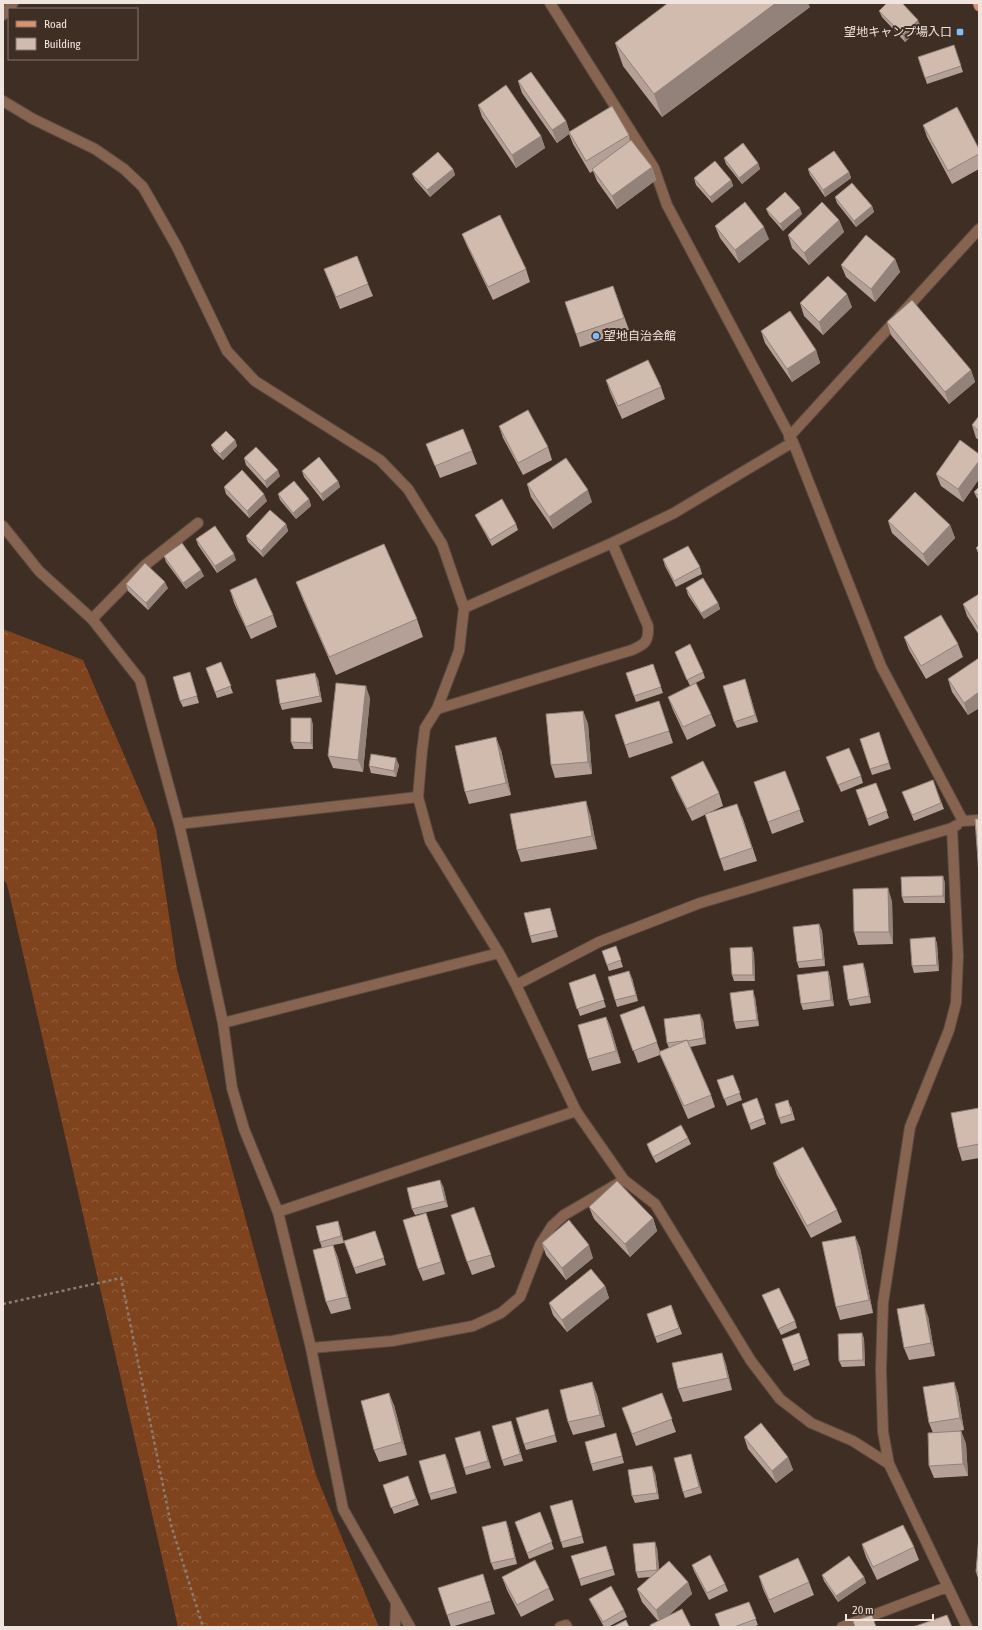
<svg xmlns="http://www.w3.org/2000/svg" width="982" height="1630" font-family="'Asap Condensed','Noto Sans JP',sans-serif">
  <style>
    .forest { fill: url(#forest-crowns) }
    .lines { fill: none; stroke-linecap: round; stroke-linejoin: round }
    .service-casing { stroke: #5b4b42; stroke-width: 12 }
    .minor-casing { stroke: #5b4b42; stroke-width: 12 }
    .primary-casing { stroke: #5b4b42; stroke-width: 12 }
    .path { stroke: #8b7c74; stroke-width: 2.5; stroke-dasharray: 3 3; stroke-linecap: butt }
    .service { stroke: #876450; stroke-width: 10 }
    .minor { stroke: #876450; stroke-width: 10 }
    .primary { stroke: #db936a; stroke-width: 10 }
    .wall { fill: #b4a096 }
    .shaded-wall { fill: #92827a }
    .building { fill: #d1baae; stroke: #92827a }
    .poi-dot { fill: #7cbef9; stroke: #3f2e24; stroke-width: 1.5 }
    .labels { text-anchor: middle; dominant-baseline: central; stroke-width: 4; stroke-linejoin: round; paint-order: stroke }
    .poi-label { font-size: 12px; fill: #f0e4de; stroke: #3f2e24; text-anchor: end }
  </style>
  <defs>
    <pattern id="forest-crowns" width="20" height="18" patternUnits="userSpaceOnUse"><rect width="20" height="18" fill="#7f431d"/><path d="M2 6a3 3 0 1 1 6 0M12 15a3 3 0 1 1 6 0" fill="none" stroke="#915e3d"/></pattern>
  </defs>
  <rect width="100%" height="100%" fill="#3f2e24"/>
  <!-- forest -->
  <path class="forest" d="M3 629 83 660 156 829 177 969 316 1475 379 1627H178L7 884 3 879Z"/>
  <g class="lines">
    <!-- service casing -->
    <g class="service-casing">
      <path id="service" d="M92 619 144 566 198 523
        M437 709 632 650C645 644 649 642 648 626L612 543
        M179 824 418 797
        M278 1212 576 1111
        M311 1348 392 1341 473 1326 501 1313 520 1297 540 1245 552 1226 564 1215 624 1180
        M560 1627 566 1625 567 1627"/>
    </g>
    <!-- minor casing -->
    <g class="minor-casing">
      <path id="minor" d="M550 3 654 168 667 205 793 442 881 666 963 821 979 820
        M3 15 13 3
        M3 101 33 119 95 149 124 169 143 187 177 247 227 351 255 381 380 460 408 489 442 544 464 608 459 651 437 709 425 728 422 751 418 797 430 841 499 953 516 985 576 1111 624 1180 655 1204 751 1361 780 1399 811 1423 853 1441 889 1464 967 1627
        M789 437 979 229
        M3 526 39 571 92 619 140 680 179 824 201 921 223 1023 232 1088 244 1129 278 1212 311 1348 343 1509 410 1627
        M464 608 612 543 674 513 793 442
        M516 985 599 942 700 903 952 828 957 825
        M223 1023 499 953
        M889 1464 883 1432 881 1370 883 1303 910 1127 949 1030 956 1003 958 956 952 828
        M395 1627 396 1603
        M842 1627 947 1587"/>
    </g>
    <!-- primary casing -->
    <g class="primary-casing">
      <path id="primary" d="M978 3 979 6"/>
    </g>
    <!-- path -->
    <path class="path" d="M3 1304 121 1278 171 1525 203 1627"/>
    <!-- service -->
    <use href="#service" class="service"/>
    <!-- minor -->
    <use href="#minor" class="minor"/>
    <!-- primary -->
    <use href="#primary" class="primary"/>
  </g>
  <!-- wall -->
  <path class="wall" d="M810 7 662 117 623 66 615 43Z
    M879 11 921 27 905 42 882 17Z
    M954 45 963 72 927 84 925 78Z
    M518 81 566 121 569 131 629 135 630 141 652 167 656 180 617 209 597 181 593 171 590 173 573 144 569 134 557 143 522 93Z
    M478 105 541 136 545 148 516 168 482 117Z
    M923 125 979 149V169L952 184 927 137Z
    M724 158 758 163 760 169 742 184 726 164Z
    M453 169 455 175 430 197 415 180 412 174Z
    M808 169 849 172 851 178 825 197 810 175Z
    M694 178 731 180 733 186 712 203 696 185Z
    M835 197 872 206 874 212 856 227 837 203Z
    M766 209 802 214 783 231 769 215Z
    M839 220 844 232 809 265 792 248 788 235Z
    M715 226 769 239 739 263 720 238Z
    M462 234 526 269 530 282 493 300 467 246Z
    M895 259 900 272 875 302 846 277 841 265Z
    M324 269 368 284 373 296 340 309Z
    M613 286 629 330 580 347 576 334Z
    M800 303 852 307 823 335 804 316Z
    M887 322 971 370 975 382 949 404 891 335Z
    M761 331 816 350 820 363 792 382 765 343Z
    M606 380 661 387 665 399 622 419 610 392Z
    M979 416V440L976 438 972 425Z
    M499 426 548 447 552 460 523 475 503 438Z
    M235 440 237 446 223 460 214 451 211 445Z
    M426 444 472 451 477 464 440 478Z
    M979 454V479L963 502 941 486 936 474Z
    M244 458 280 476 267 488 246 465Z
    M302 471 338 481 340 487 323 501 304 477Z
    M527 484 592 502 553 529 531 497Z
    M224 487 267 501 249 518 226 494Z
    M979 487V500L977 498 974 492Z
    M278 494 309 499 311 506 296 519 280 500Z
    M475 515 516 524 518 530 492 546 478 521Z
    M888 521 950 525 955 538 928 566 892 533Z
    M286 524 288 531 263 557 248 542 246 536Z
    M196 539 236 560 217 573 198 545Z
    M979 545V555L976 548Z
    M164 556 204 576 186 589 166 562Z
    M663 559 700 567 702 574 676 587 665 566Z
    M296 582 417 619 423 637 336 675 303 600Z
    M126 584 168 588 148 610 128 591Z
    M686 588 718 603 720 609 704 619 688 595Z
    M230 590 273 615 277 627 251 639 234 603Z
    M979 594V635L967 616 963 604Z
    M904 637 958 644 963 657 926 679 909 650Z
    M675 652 703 672 705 678 690 686Z
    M979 658V708L968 715 952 692 948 679Z
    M221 662 233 693 217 698 206 668Z
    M653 664 663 693 636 702 626 673Z
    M192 679 199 703 183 707 180 701Z
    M318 679 322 702 282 710 280 704Z
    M745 679 758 722 737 728 734 722Z
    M668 697 711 714 716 726 687 740 673 710Z
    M370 698 363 772 333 768 328 756Z
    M659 701 673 743 629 758 615 715Z
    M583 711 588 724 592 774 555 778 551 765Z
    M313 724V749H294L291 742Z
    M879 732 891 769 872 775 860 739Z
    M501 750 511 795 469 804 465 792Z
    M826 757 861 776 863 783 841 792Z
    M399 765 396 777 371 773 369 766Z
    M785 771 804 822 772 834 754 782Z
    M671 777 719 793 723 806 692 821 676 789Z
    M933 780 944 809 914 821 902 792Z
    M876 783 889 818 869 826 856 790Z
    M590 814 597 849 521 862 517 850Z
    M742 816 757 861 724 871 720 859Z
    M945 882V903H904L902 897Z
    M892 901 893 944 858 945 854 932Z
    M550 908 558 937 532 943 530 936Z
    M819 924 822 931 825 966 799 968 797 962Z
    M935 937 937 944 939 971 914 973 912 966Z
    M616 946 623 967 609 971 602 951Z
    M752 947 754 954 755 981H734L732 975Z
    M865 969 871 1003 850 1006 848 1000Z
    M828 971 830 978 834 1006 803 1010 801 1004Z
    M595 974 606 1007 580 1016 569 983Z
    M632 978 638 1001 617 1007 615 1000Z
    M755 997 759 1026 736 1029 734 1022Z
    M644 1006 660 1051 669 1048 667 1043 703 1020 706 1044 690 1047 711 1095 715 1107 688 1119 664 1064 660 1055 638 1063 620 1015Z
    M606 1017 611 1029 621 1063 592 1071 588 1059Z
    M733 1075 742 1100 727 1106 717 1080Z
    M757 1098 766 1124 751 1130 742 1104Z
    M791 1106 795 1120 781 1124 779 1118Z
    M979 1108V1158L962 1161 958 1148Z
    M688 1138 691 1144 656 1163 649 1150 647 1144Z
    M773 1163 837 1210 842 1222 811 1238 777 1175Z
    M443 1186 448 1207 415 1215 412 1209Z
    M589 1207 653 1218 657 1231 630 1257 594 1219Z
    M426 1213 430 1225 445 1274 423 1281 418 1269Z
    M479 1220 495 1267 472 1275 467 1262Z
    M340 1227 344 1243 333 1245 338 1258 351 1309 331 1314 326 1302 322 1248 320 1242Z
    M375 1231 386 1265 356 1274 344 1241Z
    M855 1236 860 1248 873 1313 840 1320 836 1307Z
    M542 1243 593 1258 566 1280 546 1255Z
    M605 1286 609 1298 567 1332 553 1315 549 1303Z
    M762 1295 795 1321 797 1328 781 1335 765 1301Z
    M671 1305 682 1334 657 1343 647 1314Z
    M928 1316 935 1356 909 1360 904 1348Z
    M799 1333 810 1365 794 1371 782 1339Z
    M862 1333 864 1339 865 1366 842 1367 839 1361Z
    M722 1353 726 1365 732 1390 683 1402 678 1389Z
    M592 1382 597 1395 605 1427 573 1435 568 1422Z
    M954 1382 958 1394 964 1430 954 1432 961 1431 966 1444 968 1476 934 1478 929 1466 933 1433 929 1423Z
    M662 1393 676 1432 636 1446 622 1408Z
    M394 1405 407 1455 379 1462 374 1450Z
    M548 1409 557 1442 526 1450 524 1444Z
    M511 1421 523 1461 504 1466 502 1460Z
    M744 1437 788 1457 793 1470 776 1483 748 1449Z
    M482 1438 491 1468 466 1475 464 1468Z
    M618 1440 624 1463 593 1471 591 1464Z
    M445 1454 457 1493 431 1500 429 1494Z
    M693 1461 702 1493 685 1498 683 1492Z
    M655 1473 659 1499 635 1503 632 1496Z
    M408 1476 419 1505 394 1514 383 1485Z
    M572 1500 584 1543 563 1548 561 1542Z
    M540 1512 554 1549 529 1559 515 1522Z
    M508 1527 517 1564 494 1570 491 1563Z
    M979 1536V1581L976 1572Z
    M862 1545 914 1547 919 1560 877 1580 866 1557Z
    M657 1548 659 1570 688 1582 692 1594 668 1616 658 1621 642 1602 637 1589 650 1577 638 1578 636 1572Z
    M608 1552 615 1575 581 1586 579 1579Z
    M692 1565 725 1584 728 1591 709 1600 694 1571Z
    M822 1575 864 1577 866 1583 838 1602 824 1581Z
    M759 1576 809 1582 814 1595 774 1613 763 1589Z
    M502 1577 549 1588 554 1600 521 1617 507 1590Z
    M487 1587 495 1614 451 1627 447 1615Z
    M589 1599 624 1610 627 1617 608 1627H604L592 1605Z
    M749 1602 758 1625 753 1627H720Z"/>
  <!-- shaded-wall -->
  <path class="shaded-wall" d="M776 3H808L810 7 662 117 654 94Z
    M918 20 921 27 905 42 903 35Z
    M566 121 570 133 569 132V134L557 143 552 130Z
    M541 136 545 148 516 168 512 155Z
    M758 163 760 169 742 184 739 178Z
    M652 167 656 180 617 209 612 196Z
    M453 169 455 175 430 197 427 190Z
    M849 172 851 178 825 197 823 190Z
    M731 180 733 186 712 203 710 197Z
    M872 206 874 212 856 227 854 221Z
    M800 208 802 214 783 231 780 224Z
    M839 220 844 232 809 265 804 253Z
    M764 227 769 239 739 263 735 250Z
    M895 259 900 272 875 302 871 289Z
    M847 294 852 307 823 335 819 322Z
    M816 350 820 363 792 382 787 369Z
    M971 370 975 382 949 404 945 392Z
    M235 440 237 446 223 460 220 454Z
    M979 461V479L963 502 958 489Z
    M278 470 280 476 267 488 265 481Z
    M338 481 340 487 323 501 321 494Z
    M588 490 592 502 553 529 549 517Z
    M264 494 267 501 249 518 247 511Z
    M309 499 311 506 296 519 293 513Z
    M286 524 288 531 263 557 261 551Z
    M950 525 955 538 928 566 923 554Z
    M234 554 236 560 217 573 215 566Z
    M201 570 204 576 186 589 183 583Z
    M165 582 168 588 148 610 146 603Z
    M718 603 720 609 704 619 701 613Z
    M315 673 318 679 322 702 320 696Z
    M745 679 747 685 758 722 755 715Z
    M366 686 370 698 363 772 358 760Z
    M979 692V708L968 715 964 703Z
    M583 711 588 724 592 774 588 762Z
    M311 718 313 724V749L311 743Z
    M496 737 501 750 511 795 506 783Z
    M396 758 399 765 396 777 394 771Z
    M586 801 590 814 597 849 592 836Z
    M943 876 945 882V903L943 896Z
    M888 888 892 901 893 944 889 932Z
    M819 924 822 931 825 966 823 959Z
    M935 937 937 944 939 971 937 965Z
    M752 947 754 954 755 981 753 975Z
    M863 963 865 969 871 1003 869 996Z
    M629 971 632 978 638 1001 636 995Z
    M828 971 830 978 834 1006 831 1000Z
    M753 990 755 997 759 1026 757 1020Z
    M700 1014 703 1020 706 1044 704 1038Z
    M606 1017 611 1029 621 1063 616 1051Z
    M440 1180 443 1186 448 1207 445 1201Z
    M426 1213 430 1225 445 1274 441 1262Z
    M653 1218 657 1231 630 1257 625 1244Z
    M338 1221 340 1227 344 1243 341 1236Z
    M855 1236 860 1248 873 1313 869 1300Z
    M333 1245 338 1258 351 1309 347 1297Z
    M589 1245 593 1258 566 1280 562 1268Z
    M605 1286 609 1298 567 1332 562 1320Z
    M924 1304 928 1316 935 1356 931 1343Z
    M862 1333 864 1339 865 1366 863 1360Z
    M722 1353 726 1365 732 1390 728 1378Z
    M592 1382 597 1395 605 1427 600 1415Z
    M954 1382 958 1394 964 1430 960 1418Z
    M389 1393 394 1405 407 1455 402 1442Z
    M511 1421 513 1427 523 1461 520 1454Z
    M480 1431 482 1438 491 1468 488 1461Z
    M961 1431 966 1444 968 1476 963 1464Z
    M445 1454 448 1460 457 1493 455 1487Z
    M691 1454 693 1461 702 1493 699 1487Z
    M788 1457 793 1470 776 1483 772 1471Z
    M652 1466 655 1473 659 1499 657 1493Z
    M506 1521 508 1527 517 1564 515 1558Z
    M655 1542 657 1548 660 1577 657 1570Z
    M864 1577 866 1583 838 1602 836 1596Z
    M688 1582 692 1594 660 1623 656 1610Z"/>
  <!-- building -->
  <path class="building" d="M668 3H776L654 94 615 43Z
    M887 3H902L918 20 903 35 879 11Z
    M954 45 961 66 925 78 918 57Z
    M531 72 566 121 552 130 518 81Z
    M506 85 541 136 512 155 478 105Z
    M612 106 629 135 586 161 569 132Z
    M957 107 979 149V154L948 171 923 125Z
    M631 140 652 167 612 196 592 169Z
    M743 143 758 163 739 178 724 158Z
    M834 151 849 172 823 190 808 169Z
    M438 152 453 169 427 190 412 174Z
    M715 161 731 180 710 197 694 178Z
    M852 183 872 206 854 221 835 197Z
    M785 192 800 208 780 224 766 209Z
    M745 202 764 227 735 250 715 226Z
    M822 202 839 220 804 253 788 235Z
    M500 215 526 269 488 287 462 234Z
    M866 235 895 259 871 289 841 265Z
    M357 256 368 284 336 297 324 269Z
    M828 276 847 294 819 322 800 303Z
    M613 286 624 318 576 334 565 302Z
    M912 300 971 370 945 392 887 322Z
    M790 311 816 350 787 369 761 331Z
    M648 360 661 387 618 406 606 380Z
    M528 410 548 447 518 463 499 426Z
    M979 416V431L972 425Z
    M463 429 472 451 435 466 426 444Z
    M226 431 235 440 220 454 211 445Z
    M960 440 979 454V461L958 489 936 474Z
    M256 447 278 470 265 481 244 458Z
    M319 457 338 481 321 494 302 471Z
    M566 458 588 490 549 517 527 484Z
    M242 470 264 494 247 511 224 487Z
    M294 481 309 499 293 513 278 494Z
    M979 487V496L974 492Z
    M915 492 950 525 923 554 888 521Z
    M502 499 516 524 490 540 475 515Z
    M270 510 286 524 261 551 246 536Z
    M215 526 234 554 215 566 196 539Z
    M182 543 201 570 183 583 164 556Z
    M384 544 417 619 329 657 296 582Z
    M979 545V551L976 548Z
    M688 546 700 567 674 581 663 559Z
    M145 563 165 582 146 603 126 584Z
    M256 578 273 615 246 627 230 590Z
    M703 578 718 603 701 613 686 588Z
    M979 594V629L963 604Z
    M941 615 958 644 921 666 904 637Z
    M690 644 703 672 687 680 675 652Z
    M979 658V692L964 703 948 679Z
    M221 662 231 686 215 692 206 668Z
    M653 664 661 687 634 696 626 673Z
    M190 672 197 696 180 701 173 677Z
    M315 673 320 696 280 704 276 680Z
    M745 679 755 715 734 722 723 686Z
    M336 683 366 686 358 760 328 756Z
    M696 683 711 714 683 727 668 697Z
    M659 701 669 731 625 745 615 715Z
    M583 711 588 762 551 765 546 714Z
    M291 718H311V743L291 742Z
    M879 732 889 763 870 769 860 739Z
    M496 737 506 783 465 792 455 746Z
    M849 748 861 776 838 785 826 757Z
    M371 754 396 758 394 771 369 766Z
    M703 761 719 793 687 809 671 777Z
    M785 771 800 810 768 822 754 782Z
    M933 780 941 803 912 815 902 792Z
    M876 783 887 811 867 819 856 790Z
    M586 801 592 836 517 850 510 814Z
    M737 804 752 848 720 859 705 814Z
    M975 819H979V875Z
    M943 876V896L902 897 901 877Z
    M888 888 889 932H854L853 889Z
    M550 908 556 930 530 936 524 913Z
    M819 924 823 959 797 962 793 927Z
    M935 937 937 965 912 966 910 939Z
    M616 946 621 960 607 965 602 951Z
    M752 947 753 975H732L730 948Z
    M863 963 869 996 848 1000 843 966Z
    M629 971 636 995 615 1000 608 977Z
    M828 971 831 1000 801 1004 797 975Z
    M595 974 604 1000 577 1009 569 983Z
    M753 990 757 1020 734 1022 730 993Z
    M644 1006 657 1042 633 1051 620 1015Z
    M700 1014 704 1038 687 1041V1040L683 1041 667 1043 664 1019Z
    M606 1017 616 1051 588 1059 578 1025Z
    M687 1040 711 1095 684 1106 659 1052Z
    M733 1075 740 1093 724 1099 717 1080Z
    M757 1098 764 1118 749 1124 742 1104Z
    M788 1100 792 1114 779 1118 775 1104Z
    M979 1108V1144L958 1148 951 1113Z
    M681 1125 688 1138 653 1157 647 1144Z
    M803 1147 837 1210 807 1226 773 1163Z
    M440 1180 445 1201 412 1209 407 1188Z
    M617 1181 653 1218 625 1244 589 1207Z
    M474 1207 491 1255 467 1262 451 1215Z
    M426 1213 441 1262 418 1269 403 1220Z
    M569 1220 589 1245 562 1268 542 1243Z
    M338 1221 341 1236 320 1242 316 1226Z
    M375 1231 384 1258 354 1268 344 1241Z
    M855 1236 869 1300 836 1307 822 1242Z
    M333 1245 347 1297 326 1302 313 1250Z
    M591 1269 605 1286 562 1320 549 1303Z
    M779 1288 795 1321 778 1329 762 1295Z
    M924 1304 931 1343 904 1348 897 1309Z
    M671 1305 679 1328 655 1337 647 1314Z
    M799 1333 808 1359 792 1365 782 1339Z
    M862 1333 863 1360 839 1361 838 1334Z
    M722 1353 728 1378 678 1389 672 1363Z
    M592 1382 600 1415 568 1422 560 1390Z
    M954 1382 960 1418 929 1423 923 1387Z
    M389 1393 402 1442 374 1450 361 1401Z
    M662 1393 672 1419 632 1434 622 1408Z
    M548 1409 555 1435 524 1444 516 1418Z
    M511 1421 520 1454 502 1460 492 1426Z
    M761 1423 788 1457 772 1471 744 1437Z
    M480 1431 488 1461 464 1468 455 1438Z
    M961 1431 963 1464 929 1466 928 1433Z
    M616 1433 622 1456 591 1464 585 1442Z
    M445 1454 455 1487 429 1494 419 1461Z
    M691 1454 699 1487 683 1492 674 1458Z
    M652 1466 657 1493 632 1496 628 1470Z
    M408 1476 416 1499 391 1508 383 1485Z
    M572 1500 582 1536 561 1542 550 1506Z
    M540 1512 552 1542 527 1553 515 1522Z
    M506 1521 515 1558 491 1563 482 1527Z
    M903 1525 914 1547 873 1567 862 1544Z
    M979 1536V1572H976Z
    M655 1542 657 1570 636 1572 633 1544Z
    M606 1546 613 1569 579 1579 571 1556Z
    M710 1555 725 1584 707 1593 692 1565Z
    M849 1556 864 1577 836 1596 822 1575Z
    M798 1558 809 1582 769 1600 759 1576Z
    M535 1560 549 1588 517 1605 502 1577Z
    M669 1561 688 1582 656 1610 637 1589Z
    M483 1574 491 1601 447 1615 438 1588Z
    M611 1586 624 1610 603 1622 589 1599Z
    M749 1602 756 1619 734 1627H720L715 1614Z
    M682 1609 691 1627H651L650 1625Z
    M872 1615 876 1627H855L853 1621Z
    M947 1615 952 1627H913Z
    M626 1620 629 1627H612Z"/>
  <!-- markers -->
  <g class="poi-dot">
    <rect x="956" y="28" width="8" height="8" rx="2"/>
    <circle cx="596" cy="336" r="4"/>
  </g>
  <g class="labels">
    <!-- poi labels -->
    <g class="poi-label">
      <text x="952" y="32">望地キャンプ場入口</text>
      <text x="604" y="336" text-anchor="start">望地自治会館</text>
    </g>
  </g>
  <!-- border -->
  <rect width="982" height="1630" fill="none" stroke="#f0e4de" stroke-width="8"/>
  <!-- legend -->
  <rect x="8" y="8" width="130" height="52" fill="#3f2e24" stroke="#86776e"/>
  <rect x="16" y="21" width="20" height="6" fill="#db936a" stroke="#86776e"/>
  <text x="44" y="28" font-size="12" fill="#f0e4de">Road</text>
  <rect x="16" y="38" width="20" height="12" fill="#d1baae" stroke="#86776e"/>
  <text x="44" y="48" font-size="12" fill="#f0e4de">Building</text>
  <!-- scale -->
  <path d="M846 1614v6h87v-6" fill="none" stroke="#f0e4de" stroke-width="2"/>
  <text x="852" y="1614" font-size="12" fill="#f0e4de" stroke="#3f2e24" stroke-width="3" paint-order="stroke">20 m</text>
</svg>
